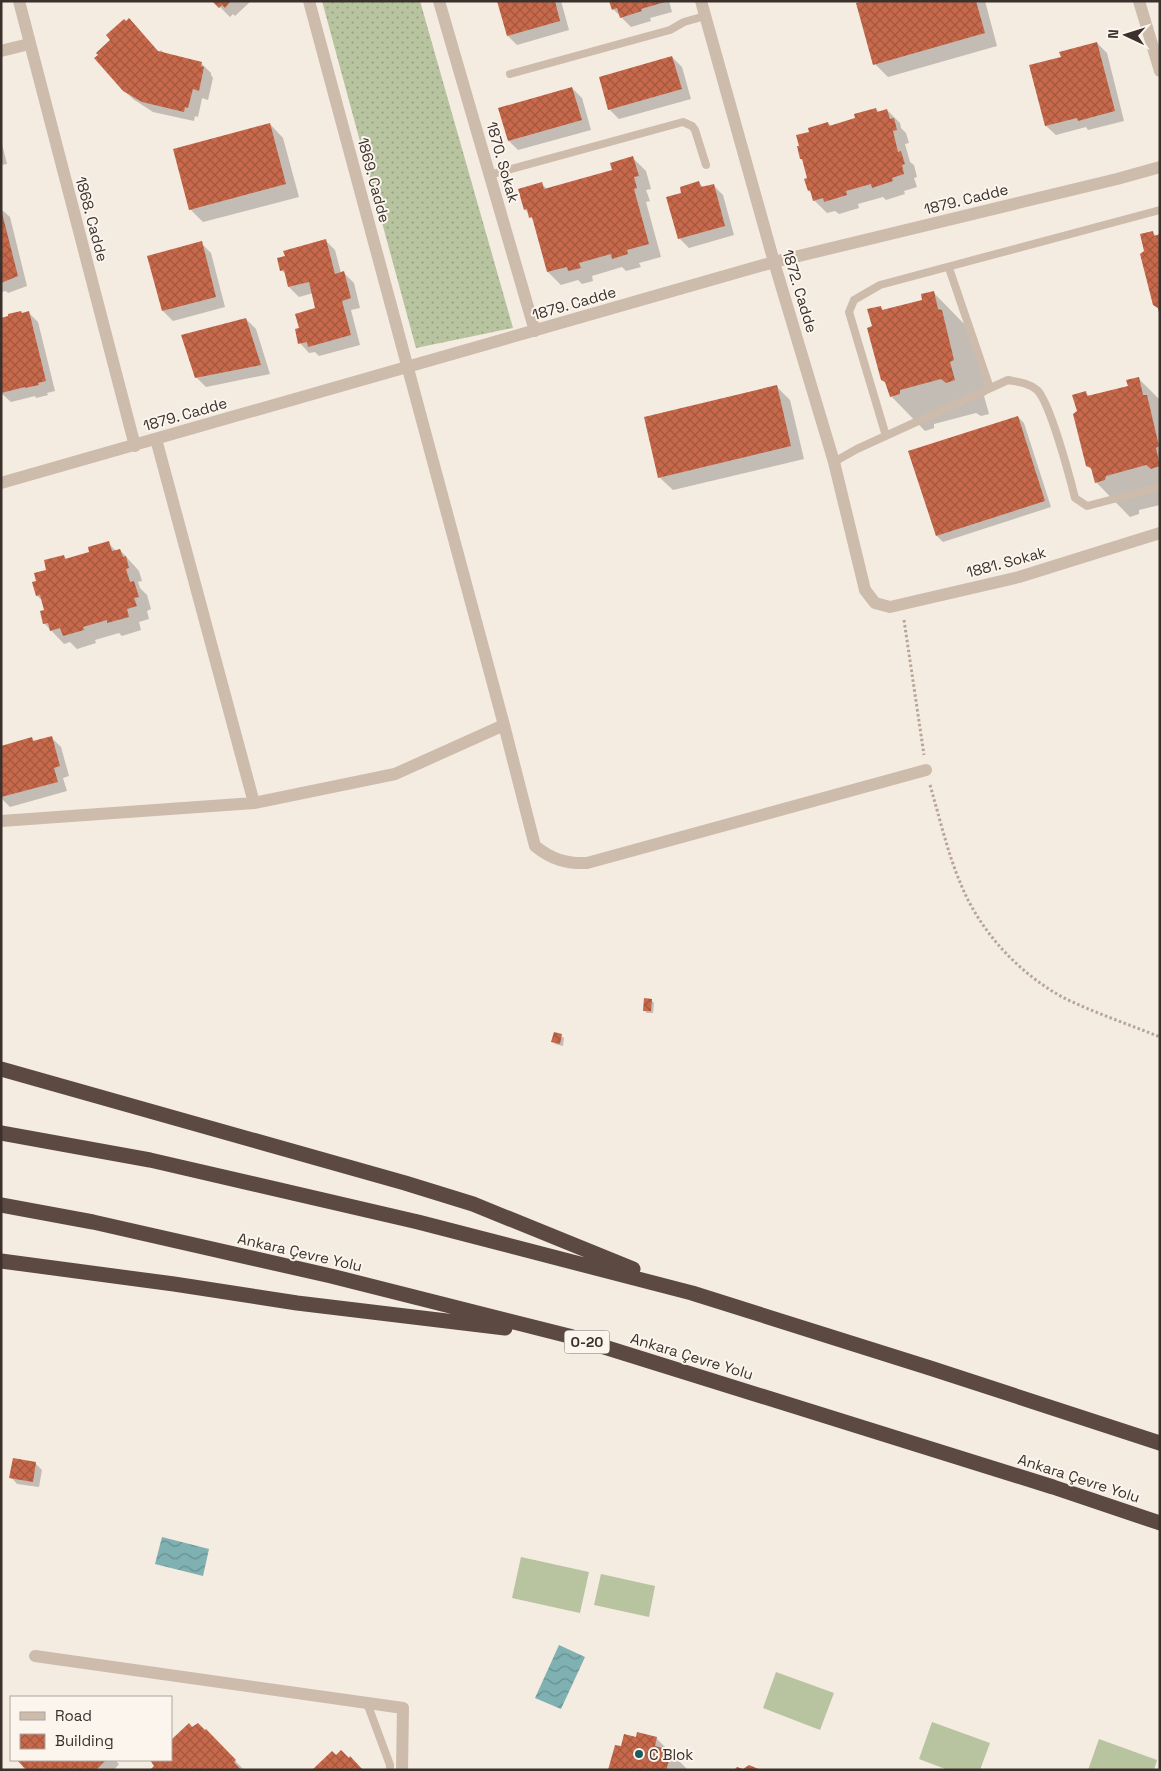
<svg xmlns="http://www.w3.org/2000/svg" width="1161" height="1771" font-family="'Space Grotesk',sans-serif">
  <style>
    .grass { fill: url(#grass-dots) }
    .pitch { fill: #b8c4a0 }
    .water { fill: url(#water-waves) }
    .shadow { fill: #0003 }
    .building { fill: url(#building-cross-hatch) }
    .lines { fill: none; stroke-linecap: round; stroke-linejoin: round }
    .path { stroke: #b9a596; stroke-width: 3; stroke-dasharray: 2.5 2.5; stroke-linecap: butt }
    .lane { stroke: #cdbbac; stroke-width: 8 }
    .street { stroke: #cdbbac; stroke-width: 12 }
    .highway { stroke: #5c4a42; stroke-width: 15 }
    .poi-dot { fill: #1f5a5e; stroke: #fbf5ee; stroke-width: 2 }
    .labels { text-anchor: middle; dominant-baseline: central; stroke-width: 4; stroke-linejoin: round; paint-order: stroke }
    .shield { fill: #fbf5ee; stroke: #756b66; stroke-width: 1 }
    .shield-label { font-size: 14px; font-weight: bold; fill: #3b302b }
    .street-label { font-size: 15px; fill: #3b302b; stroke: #fbf5ee }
    .poi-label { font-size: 15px; fill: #3b302b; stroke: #fbf5ee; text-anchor: start }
  </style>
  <defs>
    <pattern id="grass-dots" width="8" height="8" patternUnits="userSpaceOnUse" patternTransform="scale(1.25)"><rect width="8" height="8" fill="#b8c4a0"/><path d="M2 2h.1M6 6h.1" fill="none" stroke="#97a083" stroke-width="1.8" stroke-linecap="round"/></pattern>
    <pattern id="water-waves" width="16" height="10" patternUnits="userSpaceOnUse" patternTransform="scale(1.25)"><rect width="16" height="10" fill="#7fb0b2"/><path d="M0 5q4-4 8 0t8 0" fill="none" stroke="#699091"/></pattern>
    <pattern id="building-cross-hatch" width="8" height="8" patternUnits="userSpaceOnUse" patternTransform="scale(1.25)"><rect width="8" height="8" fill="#c8694b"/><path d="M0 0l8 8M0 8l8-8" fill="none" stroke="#a4573f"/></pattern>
  </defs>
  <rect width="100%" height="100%" fill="#f4ebe1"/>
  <!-- grass -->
  <path class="grass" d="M322 1H420L513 328 416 348Z"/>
  <!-- pitch -->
  <path class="pitch" d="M521 1557 589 1572 580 1613 512 1598Z
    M601 1574 655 1586 649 1617 594 1605Z
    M776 1672 834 1693 820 1730 763 1708Z
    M932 1722 990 1743 980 1770H948L919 1759Z
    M1099 1739 1157 1760 1154 1770H1088Z"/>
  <!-- water -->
  <path class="water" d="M162 1537 209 1549 203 1576 155 1564Z
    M559 1645 585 1657 561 1709 535 1698Z"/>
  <!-- shadow -->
  <path class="shadow" d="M214 1H251L235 16 233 14 230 17Z
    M498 1H561L569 30 517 45 508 36Z
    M611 1H669L672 12 650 18 651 21 631 27 613 9Z
    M867 1H985L997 46 888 77 875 64Z
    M1097 43 1107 53 1124 121 1088 130 1086 127 1056 135 1046 126 1062 58Z
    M161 50 166 55 201 63 211 73V75L213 78 208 100 202 98 198 117 195 116 194 121 153 112 133 99 124 90Z
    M672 57 682 67 691 99 619 119 609 109Z
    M572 88 582 98 591 130 518 150 509 141Z
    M876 109 879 112 887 110 900 123 901 128 906 133 909 143 905 144 910 162 914 165 917 177 914 178 917 187 904 191 905 194 886 200 883 197 858 204 859 208 839 214 835 211 827 213 814 200 813 195 809 191V179L805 162 801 159 800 146 810 132 828 123 831 126 857 119Z
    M270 124 283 138 299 197 203 222 190 209Z
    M1 140 7 164 1 165Z
    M633 158 646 171 651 189 646 190 650 201 646 202 661 257 639 263 641 267 626 271 622 267 592 276 593 281 582 284 578 280 561 285 548 272 534 221 525 209 541 183 548 190 613 171Z
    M699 183 704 188 713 185 723 195 734 235 689 248 679 238 683 194Z
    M1 209 10 217 27 286 8 293 6 291 1 292Z
    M1153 233 1157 236H1160V310L1154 305 1145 252Z
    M326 241 335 250 341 273H344L354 283 360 308 351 310 360 345 319 356 315 352 309 353 300 343V329L317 309 313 293 299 297 289 287 287 275 281 270Z
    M201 243 211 253 225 307 173 321 163 311Z
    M933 292 967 327 976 345 987 394 984 396 989 414 981 416 976 413 934 424V428L925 431 891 396 887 385 882 379 873 326 880 307 884 311 924 301Z
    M28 312 38 322 55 391 47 393 48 395 36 398 35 396 11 402 1 393 10 317Z
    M246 319 256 329 270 374 206 387 197 378Z
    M1138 378 1160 400V505L1139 510V514L1130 517 1096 482 1093 471 1087 465 1078 412 1086 393 1090 397 1129 387Z
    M777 387 790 400 804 459 673 490 659 477Z
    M1018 417 1024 423 1051 507 943 542 937 536Z
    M108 543 116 551 120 550 139 571 142 581 138 582 140 588 147 595 151 609 147 611 149 619 139 622 141 630 122 636 119 633 95 640 96 643 77 649 70 642 64 644 44 623 46 611 43 601 37 596 34 583 37 582 64 556 67 560 91 553Z
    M51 737 61 747 69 776 63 778 67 791 10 807 1 798V751L32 738 35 742Z
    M651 1000 654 1003 653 1013H647L644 1010Z
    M561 1036 564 1038 563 1046 555 1044 553 1041Z
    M35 1463 42 1470 39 1487 17 1484 11 1477Z
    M656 1738 688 1770H609L622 1748Z
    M219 1744 244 1770H152L156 1766 151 1761 152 1760H171Z
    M21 1760H115L119 1764 114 1770H28L19 1761Z"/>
  <!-- building -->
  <path class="building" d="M212 1H231L225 8 222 5 219 8Z
    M497 1H555L560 21 507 36Z
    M609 1H665V2L641 9 642 11 620 18 617 8 612 10Z
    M862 1H976L985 33 873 65 856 3Z
    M129 18 158 51 202 62 201 66 204 67 199 91 193 89 188 108 185 107 184 112 142 102 123 91 94 58 98 55 96 53 110 40 106 35 124 19 126 21Z
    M1097 42 1115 111 1078 121 1077 118 1045 126 1029 65 1061 57 1059 52Z
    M672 56 682 89 608 110 599 77Z
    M572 87 582 120 508 141 498 108Z
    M876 108 877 112 887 109 890 119 894 118 897 130 893 131 898 152 901 151 905 164 902 165 904 174 892 178 893 181 872 188 871 184 846 191 847 195 824 202 823 198 813 201 810 190 808 191 804 179 807 178 802 159H800L797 146H799L796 135 809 132 808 128 828 122 829 126 855 118 854 114Z
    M270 123 286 184 189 210 173 149Z
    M633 156 639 176 634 177 637 188 634 189 649 244 627 250 628 254 612 259 611 254 579 263 581 268 568 271 567 267 547 272 532 217 529 218 527 209 524 210 518 189 542 182 544 189 612 170 610 163Z
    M699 181 701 187 714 184 725 226 678 239 666 197 681 193 680 187Z
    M2 213 18 276 1 283V214Z
    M1153 231 1154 236 1160 234 1159 313 1158 308 1153 305 1140 254 1144 251 1140 234Z
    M326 239 335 274 344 271 351 298 342 301 351 335 308 347 307 342 298 344 295 329 299 328 295 314 315 308 309 282 288 287 284 270 280 271 277 258 285 256 283 251Z
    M202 241 216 297 162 311 147 256Z
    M934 291 938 309 942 310 954 360 950 362 955 380 946 383 941 379 900 390V394L890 397 885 382 881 380 867 328 872 326 867 309 881 306 882 310 922 300 921 294Z
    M21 311 22 313 29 311 46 381 38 383 39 385 25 388V387L1 393V318L8 316V314Z
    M246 318 261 365 195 378 181 335Z
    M1139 377 1143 395H1147L1159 446 1156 448 1160 466 1151 469 1146 465 1106 476 1105 480 1095 483 1091 468 1086 466 1073 414 1077 411 1072 395 1086 391 1087 396 1128 386 1126 380Z
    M777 385 791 446 658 478 644 417Z
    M1018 416 1045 501 936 536 908 451Z
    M109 541 112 551 120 549 123 557 126 556 129 568 126 569 130 582 134 581 139 597 134 598 137 606 127 609 129 617 107 623V620L83 627 84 630 63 636 60 628 50 631 48 623 43 624 40 611 44 610 40 595 36 596 32 582 36 581 34 573 46 570 44 560 64 555 65 559 89 552 88 547Z
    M52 736 60 766 54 768 58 782 1 797V746L32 737 33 741Z
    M644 998 652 999 651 1011H643Z
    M554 1032 562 1034 560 1044 551 1042Z
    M13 1458 36 1462 33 1482 9 1478Z
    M189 1723 192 1727 198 1723 205 1730 206 1729 236 1760 234 1762 241 1770H150L154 1766 150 1760H171V1740Z
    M637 1732 657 1737 655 1746 667 1749 664 1760 669 1761 666 1770H608L615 1745 621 1746 624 1734 636 1737Z
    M341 1750 349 1758 350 1756 363 1770H312L332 1751 336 1755Z
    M19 1760H106L96 1770H26L18 1761Z
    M749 1765 761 1770H734L737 1767 743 1769Z"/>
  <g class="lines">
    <!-- path -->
    <path class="path" d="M904 620 924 755
      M930 785C940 819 948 855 962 887 982 934 1020 974 1064 998 1095 1013 1128 1024 1160 1037"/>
    <!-- lane -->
    <path class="lane" d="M510 74 670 30 684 22 705 16
      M489 175 683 122 692 126 695 130 706 165
      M949 268 990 388
      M886 436 849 312 854 300 880 285 1160 210
      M834 462 857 449 1008 380C1018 382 1029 383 1037 390 1050 402 1070 478 1075 498L1087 506 1160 487
      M367 1703 390 1765V1770"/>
    <!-- street -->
    <path class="street" d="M19 1 135 446
      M309 1 504 725 535 846C551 859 566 864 587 863L926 770
      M439 1 535 331
      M701 1 774 262 834 462 865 590 875 603 890 607 1019 577 1160 533
      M1139 1 1160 71
      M1 51 29 44
      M156 439 254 803
      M1 483 774 262 1117 179 1160 167
      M1 821 254 803 395 774 504 725
      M35 1656 403 1708 402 1770"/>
    <!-- highway -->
    <path class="highway" d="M1 1069 405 1183 473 1204 633 1269
      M1 1133 150 1160 418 1222 692 1293 930 1368 1160 1443
      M1 1205 93 1222 331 1276 569 1336 1053 1487 1160 1523
      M1 1261 174 1284 297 1303 505 1328"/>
  </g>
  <!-- markers -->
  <circle class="poi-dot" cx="639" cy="1754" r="5"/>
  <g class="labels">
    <!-- shield labels -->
    <rect class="shield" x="564.5" y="1330.5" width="45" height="23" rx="4"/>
    <g class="shield-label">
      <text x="587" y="1342">O-20</text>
    </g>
    <!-- street labels -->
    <g class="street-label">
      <text transform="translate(503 162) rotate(74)">1870. Sokak</text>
      <text transform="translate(374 180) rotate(75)">1869. Cadde</text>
      <text transform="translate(966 199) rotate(-14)">1879. Cadde</text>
      <text transform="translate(92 219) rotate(75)">1868. Cadde</text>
      <text transform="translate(800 291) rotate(73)">1872. Cadde</text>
      <text transform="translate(574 303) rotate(-16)">1879. Cadde</text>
      <text transform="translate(185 414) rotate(-16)">1879. Cadde</text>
      <text transform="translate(1006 562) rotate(-15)">1881. Sokak</text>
      <text transform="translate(300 1252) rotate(13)">Ankara Çevre Yolu</text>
      <text transform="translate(692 1356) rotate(17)">Ankara Çevre Yolu</text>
      <text transform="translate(1079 1478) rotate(18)">Ankara Çevre Yolu</text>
    </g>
    <!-- poi labels -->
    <g class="poi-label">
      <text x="649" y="1754">C Blok</text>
    </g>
  </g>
  <!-- border -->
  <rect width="1161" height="1771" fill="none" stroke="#3b302b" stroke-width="5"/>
  <!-- legend -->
  <rect x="10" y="1696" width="162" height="65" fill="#fbf5ee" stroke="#aea6a0"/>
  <rect x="20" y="1712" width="25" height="8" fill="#cdbbac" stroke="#aea6a0"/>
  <text x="55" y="1721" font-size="15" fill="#3b302b">Road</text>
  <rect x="20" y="1734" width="25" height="15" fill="url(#building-cross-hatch)" stroke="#aea6a0"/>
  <text x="55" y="1746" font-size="15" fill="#3b302b">Building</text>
  <!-- north arrow -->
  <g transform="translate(1126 35) rotate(274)" stroke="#fbf5ee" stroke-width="4" paint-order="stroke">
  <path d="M0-4L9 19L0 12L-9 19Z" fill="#3b302b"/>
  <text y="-8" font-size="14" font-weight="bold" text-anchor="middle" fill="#3b302b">N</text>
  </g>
</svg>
